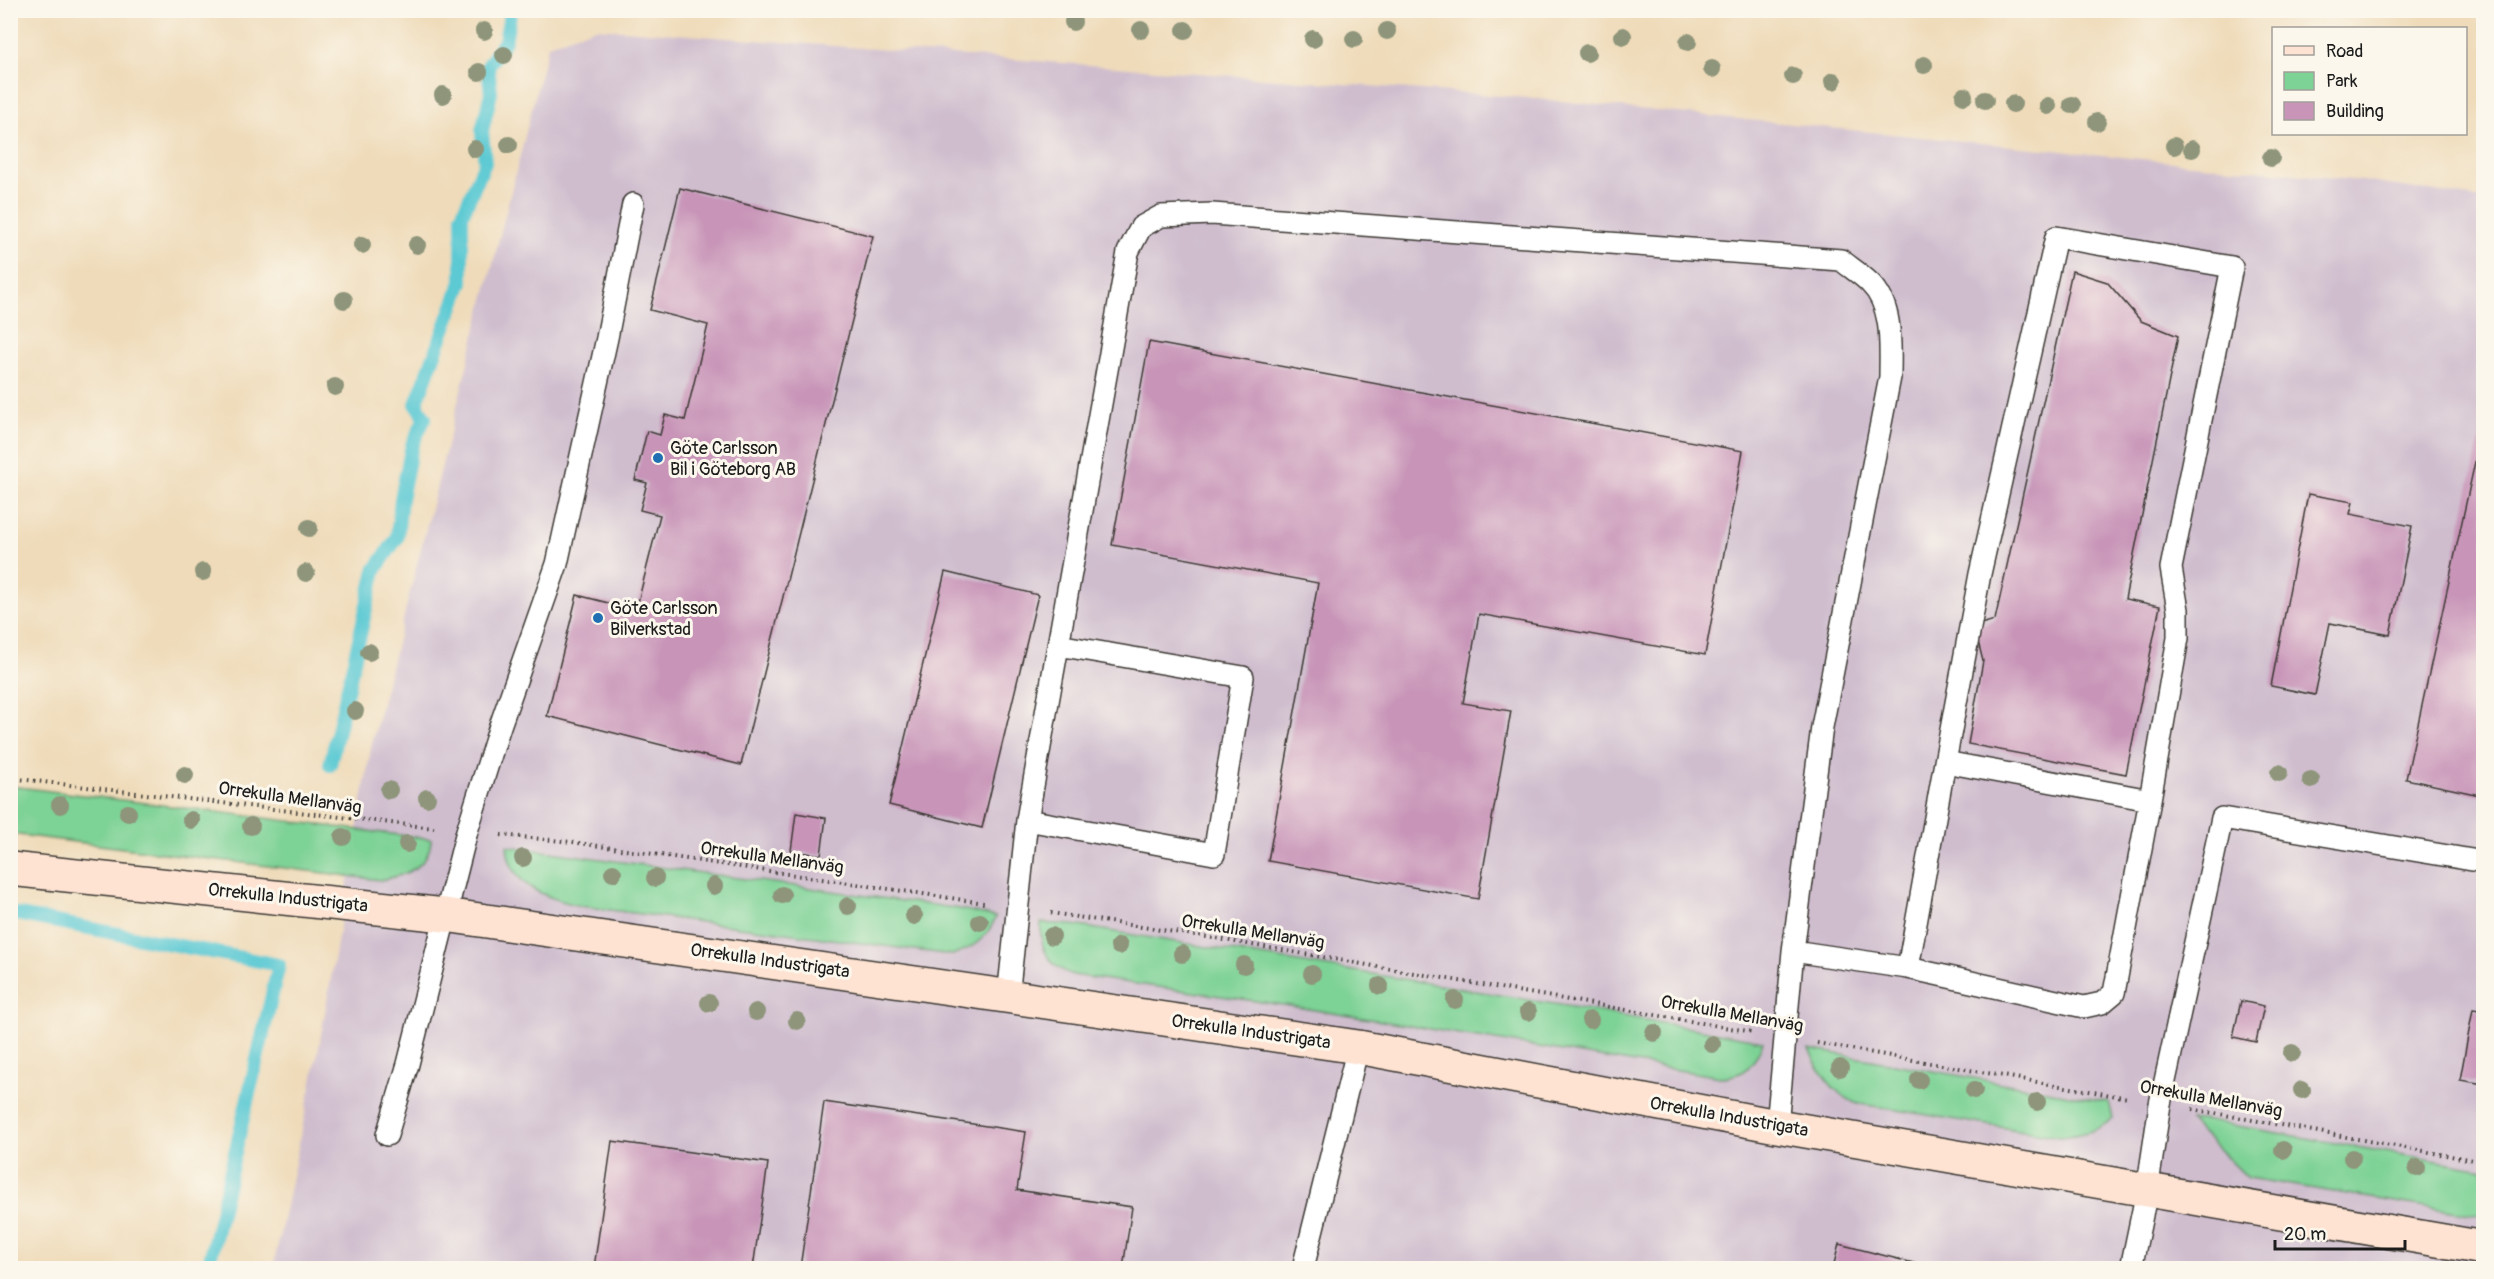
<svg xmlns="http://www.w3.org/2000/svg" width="2494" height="1279" font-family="Pangolin,sans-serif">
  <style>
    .industrial { fill: #cfbdce }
    .green { fill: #7dd295; stroke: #4c7758; stroke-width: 1.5 }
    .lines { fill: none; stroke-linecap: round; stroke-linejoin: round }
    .stream { stroke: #5cc9d3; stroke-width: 14 }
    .building { fill: #c894b8 }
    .lane-casing { stroke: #3c3934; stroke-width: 24 }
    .secondary-casing { stroke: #3c3934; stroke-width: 36 }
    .path { stroke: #3c3934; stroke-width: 4; stroke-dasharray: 1.5 4.5; stroke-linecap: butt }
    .lane { stroke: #fff; stroke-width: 21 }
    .secondary { stroke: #fee3d2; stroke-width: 33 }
    .tree { fill: #8e957a }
    .poi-dot { fill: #1f6fb2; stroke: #fbf7ec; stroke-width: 2 }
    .labels { text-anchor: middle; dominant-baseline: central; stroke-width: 6; stroke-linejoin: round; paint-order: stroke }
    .poi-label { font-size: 18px; fill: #1c1c1c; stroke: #fbf7ec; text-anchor: start }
    .street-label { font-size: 18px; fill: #1c1c1c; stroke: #fbf7ec }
  </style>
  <rect width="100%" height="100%" fill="#fbf7ec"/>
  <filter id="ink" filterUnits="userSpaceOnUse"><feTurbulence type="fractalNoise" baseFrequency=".0167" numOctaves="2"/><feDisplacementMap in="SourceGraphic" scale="12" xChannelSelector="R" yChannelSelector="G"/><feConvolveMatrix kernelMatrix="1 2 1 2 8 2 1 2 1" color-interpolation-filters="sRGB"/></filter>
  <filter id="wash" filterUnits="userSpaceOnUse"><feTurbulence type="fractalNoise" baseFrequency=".008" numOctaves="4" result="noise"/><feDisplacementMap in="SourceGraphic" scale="24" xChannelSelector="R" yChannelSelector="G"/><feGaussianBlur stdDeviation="1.35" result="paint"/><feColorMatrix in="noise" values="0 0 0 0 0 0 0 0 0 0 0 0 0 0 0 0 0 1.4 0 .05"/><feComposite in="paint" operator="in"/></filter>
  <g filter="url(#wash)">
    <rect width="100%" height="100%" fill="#efdbba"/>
    <!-- industrial -->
    <path class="industrial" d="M596 28 1529 98 2363 181 2483 199V1268H273L318 1052 372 743 548 45Z"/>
    <!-- green -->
    <path class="green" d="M11 786 431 839C430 867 405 876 380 880L11 834Z
      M507 846 961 909 996 917C987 938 974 948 952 955L580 906C545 897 510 887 507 846Z
      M1041 923 1073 925 1579 1008 1763 1041C1756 1064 1744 1077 1720 1077L1290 1006 1073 975C1047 966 1040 948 1041 923Z
      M1809 1049 2109 1102 2113 1118C2098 1132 2079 1135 2060 1137L1855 1103C1831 1091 1820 1073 1809 1049Z
      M2203 1120 2483 1169V1216L2248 1178 2190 1121Z"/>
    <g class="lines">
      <!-- stream -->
      <path class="stream" d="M330 765 375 570 397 538 401 499 412 445 425 418 416 404 462 282V215L485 163 482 131 491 93 488 66 505 41 511 10
        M10 913 279 965 208 1268"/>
    </g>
    <g id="blocks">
      <!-- building -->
      <path class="building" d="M680 188 873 236 741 765 547 716 577 595 636 610 660 515 640 510 647 483 635 480 647 431 660 435 665 415 685 420 708 325 650 310Z
        M2072 271 2107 282 2141 321 2178 336 2125 599 2160 606 2126 774 1968 744 1983 661 1974 626 1995 620Z
        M1149 342 1743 451 1705 655 1479 614 1463 703 1511 711 1478 899 1268 861 1318 583 1112 545Z
        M2483 425 2484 426V796L2406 779Z
        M2308 494 2353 502 2350 514 2412 526 2390 635 2330 623 2315 695 2271 686Z
        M945 572 1038 595 982 828 889 805Z
        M796 813 826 818 821 855 791 851Z
        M2241 1001 2264 1006 2256 1042 2233 1037Z
        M2473 1009 2484 1011V1084L2460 1080Z
        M824 1102 1026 1132 1017 1190 1132 1207 1123 1268H800Z
        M612 1141 768 1163 753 1268H594Z
        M1839 1244 1933 1268H1833Z"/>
    </g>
  </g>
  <g filter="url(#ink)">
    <use href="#blocks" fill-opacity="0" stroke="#3c3934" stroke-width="1.5"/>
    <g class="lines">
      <!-- lane casing -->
      <g class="lane-casing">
        <path id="lane" d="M1945 762 1980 574 2056 237 2232 267 2171 568 2178 610V638L2150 800
          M1027 820 1214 854 1243 677 1058 645
          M1793 951 1908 968 2084 1007 2102 1003 2114 993 2150 800 1945 762 1908 968
          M1008 997 1027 820 1128 252 1141 227 1161 216 1212 214 1841 260C1851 268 1862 275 1870 283 1894 306 1890 348 1890 377L1822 727 1793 951 1777 1126
          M387 1135 408 1064 467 831 500 726 557 564 607 338 633 204
          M1303 1268 1358 1047
          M2131 1268 2147 1191 2160 1104 2222 818 2484 862"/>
      </g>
      <!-- secondary casing -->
      <g class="secondary-casing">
        <path id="secondary" d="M10 869 445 915 1358 1047 1777 1126 2484 1248"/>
      </g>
      <!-- path -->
      <path class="path" d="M10 778 434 828
        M501 835 572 842 984 903
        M1051 913 1207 937 1753 1032
        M1817 1043 2128 1098
        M2192 1109 2484 1162"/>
      <!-- lane -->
      <use href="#lane" class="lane"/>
      <!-- secondary -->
      <use href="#secondary" class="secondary"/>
    </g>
    <!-- trees -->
    <g class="tree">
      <circle cx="1073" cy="22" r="9"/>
      <circle cx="1141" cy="30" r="9"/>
      <circle cx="1185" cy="30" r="9"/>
      <circle cx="484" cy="31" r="9"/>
      <circle cx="1387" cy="31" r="9"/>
      <circle cx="1623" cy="36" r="9"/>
      <circle cx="1313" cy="39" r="9"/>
      <circle cx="1354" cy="39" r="9"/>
      <circle cx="1688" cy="42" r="9"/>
      <circle cx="1587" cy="53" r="9"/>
      <circle cx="504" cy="55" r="9"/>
      <circle cx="1924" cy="65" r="9"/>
      <circle cx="1712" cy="69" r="9"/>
      <circle cx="479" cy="72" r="9"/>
      <circle cx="1793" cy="76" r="9"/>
      <circle cx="1833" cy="81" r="9"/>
      <circle cx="443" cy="95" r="9"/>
      <circle cx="1964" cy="96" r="9"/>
      <circle cx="1985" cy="100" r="9"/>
      <circle cx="2013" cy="104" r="9"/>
      <circle cx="2072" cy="105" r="9"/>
      <circle cx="2048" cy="106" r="9"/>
      <circle cx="2097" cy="122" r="9"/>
      <circle cx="509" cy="145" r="9"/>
      <circle cx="2174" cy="146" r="9"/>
      <circle cx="475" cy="149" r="9"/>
      <circle cx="2192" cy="149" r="9"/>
      <circle cx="2271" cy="158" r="9"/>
      <circle cx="362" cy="245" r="9"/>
      <circle cx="417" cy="245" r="9"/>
      <circle cx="344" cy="300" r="9"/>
      <circle cx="335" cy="387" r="9"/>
      <circle cx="309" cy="528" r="9"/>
      <circle cx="203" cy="572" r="9"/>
      <circle cx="306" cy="573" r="9"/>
      <circle cx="369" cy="652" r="9"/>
      <circle cx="355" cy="711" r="9"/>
      <circle cx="2279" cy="773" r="9"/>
      <circle cx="185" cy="775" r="9"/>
      <circle cx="2311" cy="780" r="9"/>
      <circle cx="389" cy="790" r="9"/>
      <circle cx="427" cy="798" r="9"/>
      <circle cx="60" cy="805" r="9"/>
      <circle cx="128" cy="813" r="9"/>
      <circle cx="191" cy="820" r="9"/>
      <circle cx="251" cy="826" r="9"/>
      <circle cx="343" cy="837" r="9"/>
      <circle cx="407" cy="844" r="9"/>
      <circle cx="523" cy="858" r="9"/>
      <circle cx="613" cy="873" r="9"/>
      <circle cx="655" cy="878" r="9"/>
      <circle cx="714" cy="886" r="9"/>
      <circle cx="782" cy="895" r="9"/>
      <circle cx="848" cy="906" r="9"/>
      <circle cx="914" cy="916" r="9"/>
      <circle cx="980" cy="922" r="9"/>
      <circle cx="1052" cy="936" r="9"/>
      <circle cx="1119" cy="946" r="9"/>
      <circle cx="1182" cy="954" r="9"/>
      <circle cx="1244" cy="965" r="9"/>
      <circle cx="1312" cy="974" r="9"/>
      <circle cx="1380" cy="986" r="9"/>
      <circle cx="1455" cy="1000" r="9"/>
      <circle cx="709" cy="1003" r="9"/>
      <circle cx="756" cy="1012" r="9"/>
      <circle cx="1528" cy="1012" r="9"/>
      <circle cx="1590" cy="1020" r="9"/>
      <circle cx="797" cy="1021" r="9"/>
      <circle cx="1654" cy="1033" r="9"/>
      <circle cx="1712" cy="1044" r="9"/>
      <circle cx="2292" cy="1053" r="9"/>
      <circle cx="1840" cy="1068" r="9"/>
      <circle cx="1919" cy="1080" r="9"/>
      <circle cx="1974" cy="1090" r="9"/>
      <circle cx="2302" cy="1090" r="9"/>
      <circle cx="2037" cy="1102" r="9"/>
      <circle cx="2283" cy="1150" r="9"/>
      <circle cx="2352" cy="1158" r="9"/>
      <circle cx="2417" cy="1168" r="9"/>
    </g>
  </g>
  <!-- markers -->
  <g class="poi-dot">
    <circle cx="658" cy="458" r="6"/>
    <circle cx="598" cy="618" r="6"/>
  </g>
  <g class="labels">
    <!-- poi labels -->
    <g class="poi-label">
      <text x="670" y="448">Göte Carlsson<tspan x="670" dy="21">Bil i Göteborg AB</tspan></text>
      <text x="610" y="608">Göte Carlsson<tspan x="610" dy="21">Bilverkstad</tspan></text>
    </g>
    <!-- street labels -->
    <g class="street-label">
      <text transform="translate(290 798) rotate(8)">Orrekulla Mellanväg</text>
      <text transform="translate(772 858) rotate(8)">Orrekulla Mellanväg</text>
      <text transform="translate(288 898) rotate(6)">Orrekulla Industrigata</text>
      <text transform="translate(1253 932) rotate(9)">Orrekulla Mellanväg</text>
      <text transform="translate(770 961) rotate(8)">Orrekulla Industrigata</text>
      <text transform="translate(1732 1014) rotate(10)">Orrekulla Mellanväg</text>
      <text transform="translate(1251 1032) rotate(8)">Orrekulla Industrigata</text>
      <text transform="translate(2211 1099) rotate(10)">Orrekulla Mellanväg</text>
      <text transform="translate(1729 1117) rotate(10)">Orrekulla Industrigata</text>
    </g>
  </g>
  <!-- margin -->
  <rect width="2494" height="1279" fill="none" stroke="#fbf7ec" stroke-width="36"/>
  <!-- legend -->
  <rect x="2272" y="27" width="195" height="108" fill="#fbf7ec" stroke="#a29f99" stroke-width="1.5"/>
  <rect x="2284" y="46" width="30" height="9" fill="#fee3d2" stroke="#a29f99" stroke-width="1.5"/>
  <text x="2326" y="57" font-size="18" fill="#1c1c1c">Road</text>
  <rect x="2284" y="72" width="30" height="18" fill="#7dd295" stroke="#a29f99" stroke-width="1.5"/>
  <text x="2326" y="87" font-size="18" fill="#1c1c1c">Park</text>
  <rect x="2284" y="102" width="30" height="18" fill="#c894b8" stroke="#a29f99" stroke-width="1.5"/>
  <text x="2326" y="117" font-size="18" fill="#1c1c1c">Building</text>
  <!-- scale -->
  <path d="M2275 1240v9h130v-9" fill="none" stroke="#1c1c1c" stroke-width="3"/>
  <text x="2284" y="1240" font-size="18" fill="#1c1c1c" stroke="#fbf7ec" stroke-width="4.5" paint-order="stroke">20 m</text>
</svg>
